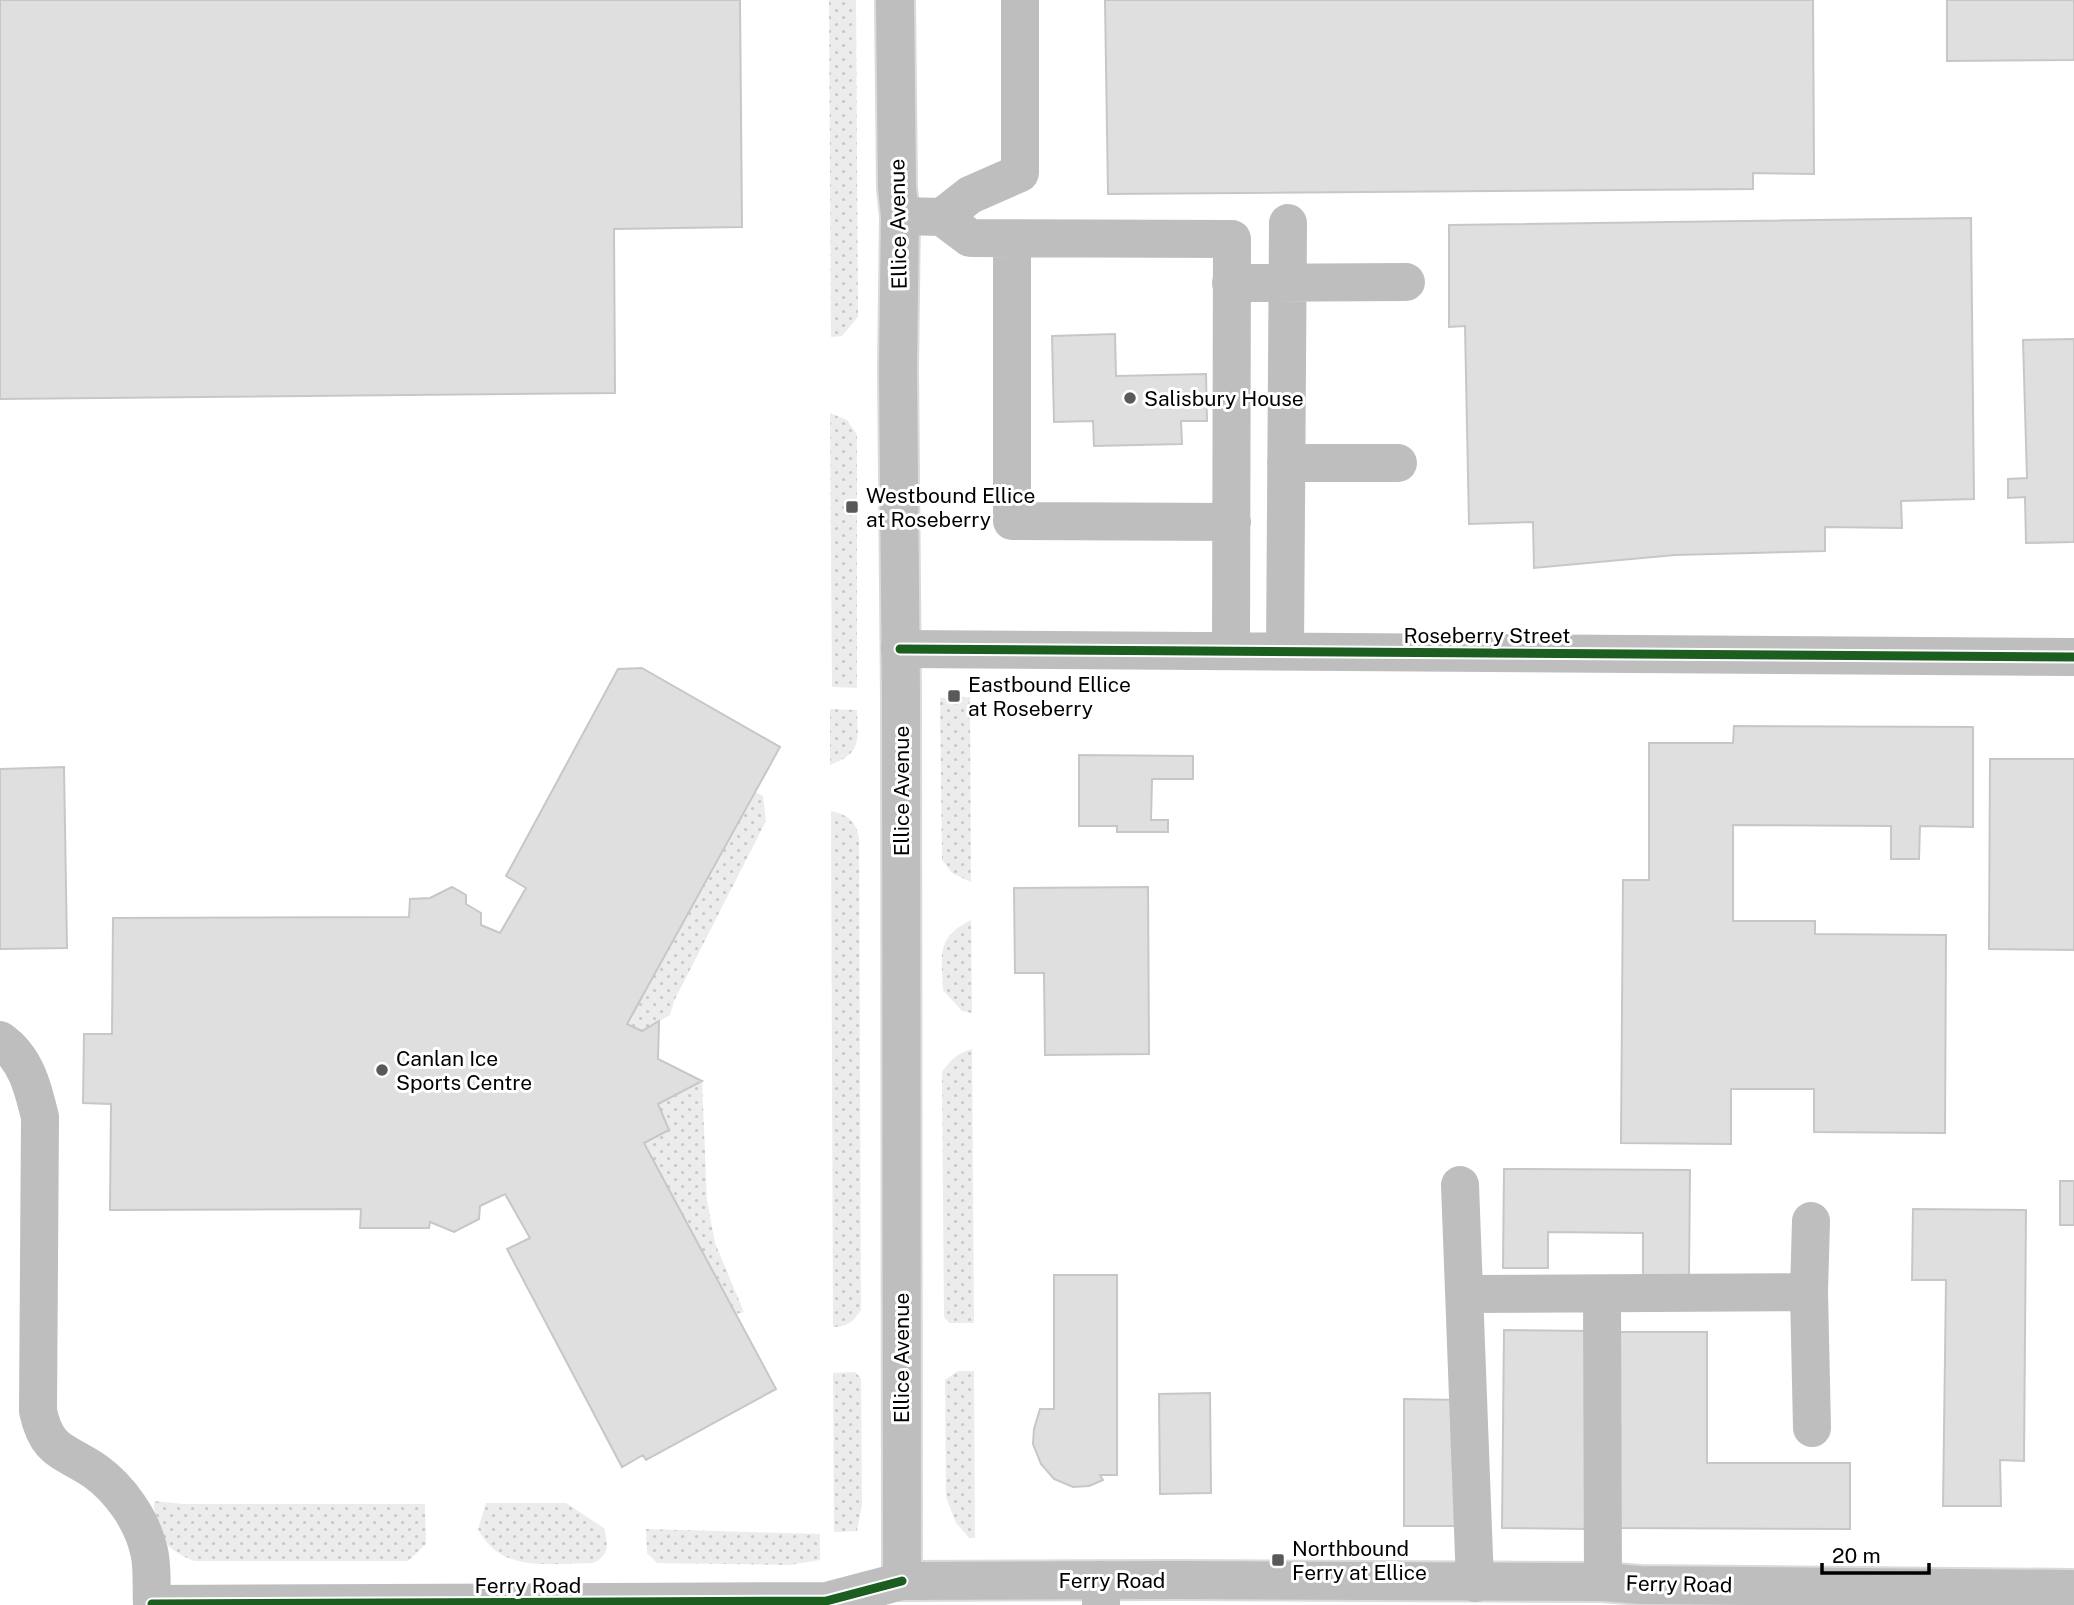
<svg xmlns="http://www.w3.org/2000/svg" width="2074" height="1605" font-family="'Public Sans',sans-serif">
  <style>
    .grass { fill: url(#grass-dots) }
    .building { fill: #dfdfdf; stroke: #c7c7c7; stroke-width: 2 }
    .lines { fill: none; stroke-linecap: round; stroke-linejoin: round }
    .major-casing { stroke: #dbdbdb; stroke-width: 42 }
    .minor { stroke: #bebebe; stroke-width: 38 }
    .major { stroke: #bebebe; stroke-width: 38 }
    .cycleway-casing { stroke: #fff; stroke-width: 13 }
    .cycleway { stroke: #1b5e20; stroke-width: 9 }
    .poi-dot { fill: #595959; stroke: #fff; stroke-width: 2.5 }
    .labels { text-anchor: middle; dominant-baseline: central; stroke-width: 6; stroke-linejoin: round; paint-order: stroke }
    .street-label { font-size: 21px; fill: #000; stroke: #fff }
    .poi-label { font-size: 21px; fill: #000; stroke: #fff; text-anchor: start }
  </style>
  <defs>
    <pattern id="grass-dots" width="8" height="8" patternUnits="userSpaceOnUse" patternTransform="scale(1.75)"><rect width="8" height="8" fill="#ececec"/><path d="M2 2h.1M6 6h.1" fill="none" stroke="#c9c9c9" stroke-width="1.8" stroke-linecap="round"/></pattern>
  </defs>
  <rect width="100%" height="100%" fill="#fff"/>
  <!-- grass -->
  <path class="grass" d="M829 0H856L858 317 842 336 831 337Z
    M830 413 847 420 857 435V688L832 687Z
    M970 697V698L971 882 952 873 942 860 940 698Z
    M830 709 857 710C858 739 862 754 830 765Z
    M755 792 763 796 766 821 674 1001 670 1015 642 1031 627 1024Z
    M831 811C848 815 855 820 859 837L861 1310C853 1322 847 1327 833 1327Z
    M971 920 972 1013 962 1011 943 990C942 955 935 938 971 920Z
    M972 1049 974 1323H949L944 1317 942 1072C950 1060 958 1053 972 1049Z
    M702 1081 707 1201 715 1243 744 1312 736 1314 644 1143 669 1130 658 1104Z
    M958 1371H974L975 1538H969L956 1523 946 1497 945 1380Z
    M855 1372 861 1378 862 1505 857 1531 834 1532 833 1373Z
    M154 1501 183 1504H425L426 1544 408 1561H194C164 1549 154 1534 154 1501Z
    M486 1503H566L604 1528C608 1545 610 1555 593 1563 550 1563 501 1574 478 1529Z
    M646 1529 820 1534V1560L789 1565 657 1563 647 1553Z"/>
  <!-- building -->
  <path class="building" d="M0 0H740L742 227 614 229 615 393 0 399Z
    M1105 0H1813L1814 174 1753 173V189L1108 194Z
    M1947 0H2074V60L1947 61Z
    M1971 218 1974 499 1901 501 1902 528 1825 527V551L1675 555 1534 568 1533 522 1469 524 1465 326 1449 327V225Z
    M1115 334 1116 376 1206 374 1207 421H1181L1182 444 1094 446 1093 421 1054 422 1052 336Z
    M2074 339V542L2026 543 2025 497 2008 498V479L2027 478 2023 340Z
    M642 668 780 747 627 1024 642 1031 659 1021 658 1059 702 1081 658 1104 669 1130 644 1143 776 1389 646 1460 643 1455 622 1467 507 1249 530 1238 505 1194 480 1206 479 1219 454 1232 430 1222 429 1228H360L361 1209 110 1210 111 1104 83 1103 84 1034H112L113 918 409 917 410 899 430 898 452 887 466 895V904L481 913V925L500 933 526 888 506 876 618 669Z
    M1734 726 1973 727V827L1920 826 1919 859H1891V826L1733 825V921H1815V934L1946 935 1945 1133 1814 1132V1089H1731V1144L1621 1143 1623 880H1649V743H1733Z
    M1079 755 1193 756V779H1152L1151 820H1168V832H1117V826H1079Z
    M1990 759H2074V950L1989 949Z
    M64 767 67 948 0 949V769Z
    M1148 887 1149 1054 1045 1055 1044 973H1015L1014 888Z
    M1504 1169 1690 1170 1689 1276H1643V1233L1548 1232V1268H1503Z
    M2060 1181H2074V1225H2060Z
    M1913 1209 2026 1210 2024 1461 2000 1460 2001 1506H1943L1946 1280H1912Z
    M1054 1275H1117V1475H1100L1103 1480 1089 1486 1073 1487 1054 1479 1041 1464 1033 1444 1034 1429 1040 1409H1054Z
    M1504 1330 1589 1331 1588 1529 1502 1528Z
    M1619 1332H1707V1463H1850V1529L1619 1528Z
    M1210 1393 1211 1493 1160 1494 1159 1394Z
    M1404 1399 1461 1400V1526H1404Z"/>
  <g class="lines">
    <!-- major casing -->
    <g class="major-casing">
      <path id="major" d="M895 0 897 188 900 216 898 368 901 698 902 1581 1179 1580 1603 1582 1640 1585 2074 1589"/>
    </g>
    <!-- minor -->
    <path class="minor" d="M900 216 942 217 970 238 1232 239 1231 651
      M942 217 970 195 1020 173V0
      M1012 239V521L1232 522
      M1231 283 1406 282
      M1286 463H1398
      M900 649 2074 657
      M1285 651 1288 223
      M0 1040C26 1058 33 1088 40 1117L38 1411C47 1453 64 1450 95 1471 120 1489 142 1520 149 1551 153 1567 151 1588 152 1605
      M1460 1185 1475 1583
      M1809 1292 1812 1428
      M1465 1294 1809 1292 1811 1221
      M1602 1294 1603 1582
      M1101 1580V1605
      M152 1604 826 1601 902 1581"/>
    <!-- major -->
    <use href="#major" class="major"/>
    <!-- cycleway casing -->
    <g class="cycleway-casing">
      <path id="cycleway" d="M900 649 2074 657
        M152 1604 826 1601 902 1581"/>
    </g>
    <!-- cycleway -->
    <use href="#cycleway" class="cycleway"/>
  </g>
  <!-- markers -->
  <g class="poi-dot">
    <circle cx="1130" cy="398" r="7"/>
    <rect x="845" y="500" width="14" height="14" rx="3.5"/>
    <rect x="947" y="689" width="14" height="14" rx="3.5"/>
    <circle cx="382" cy="1070" r="7"/>
    <rect x="1271" y="1553" width="14" height="14" rx="3.5"/>
  </g>
  <g class="labels">
    <!-- street labels -->
    <g class="street-label">
      <text transform="translate(898 224) rotate(-91)">Ellice Avenue</text>
      <text x="1487" y="635">Roseberry Street</text>
      <text transform="translate(901 791) rotate(-90)">Ellice Avenue</text>
      <text transform="translate(901 1358) rotate(-90)">Ellice Avenue</text>
      <text x="1112" y="1580">Ferry Road</text>
      <text transform="translate(1679 1584) rotate(1)">Ferry Road</text>
      <text x="528" y="1585">Ferry Road</text>
    </g>
    <!-- poi labels -->
    <g class="poi-label">
      <text x="1144" y="398">Salisbury House</text>
      <text x="866" y="495">Westbound Ellice<tspan x="866" dy="24">at Roseberry</tspan></text>
      <text x="968" y="684">Eastbound Ellice<tspan x="968" dy="24">at Roseberry</tspan></text>
      <text x="396" y="1058">Canlan Ice<tspan x="396" dy="24">Sports Centre</tspan></text>
      <text x="1292" y="1548">Northbound<tspan x="1292" dy="24">Ferry at Ellice</tspan></text>
    </g>
  </g>
  <!-- scale -->
  <path d="M1822 1563v10h107v-10" fill="none" stroke="#000000" stroke-width="3.5"/>
  <text x="1832" y="1563" font-size="21" fill="#000000" stroke="#ffffff" stroke-width="5" paint-order="stroke">20 m</text>
</svg>
